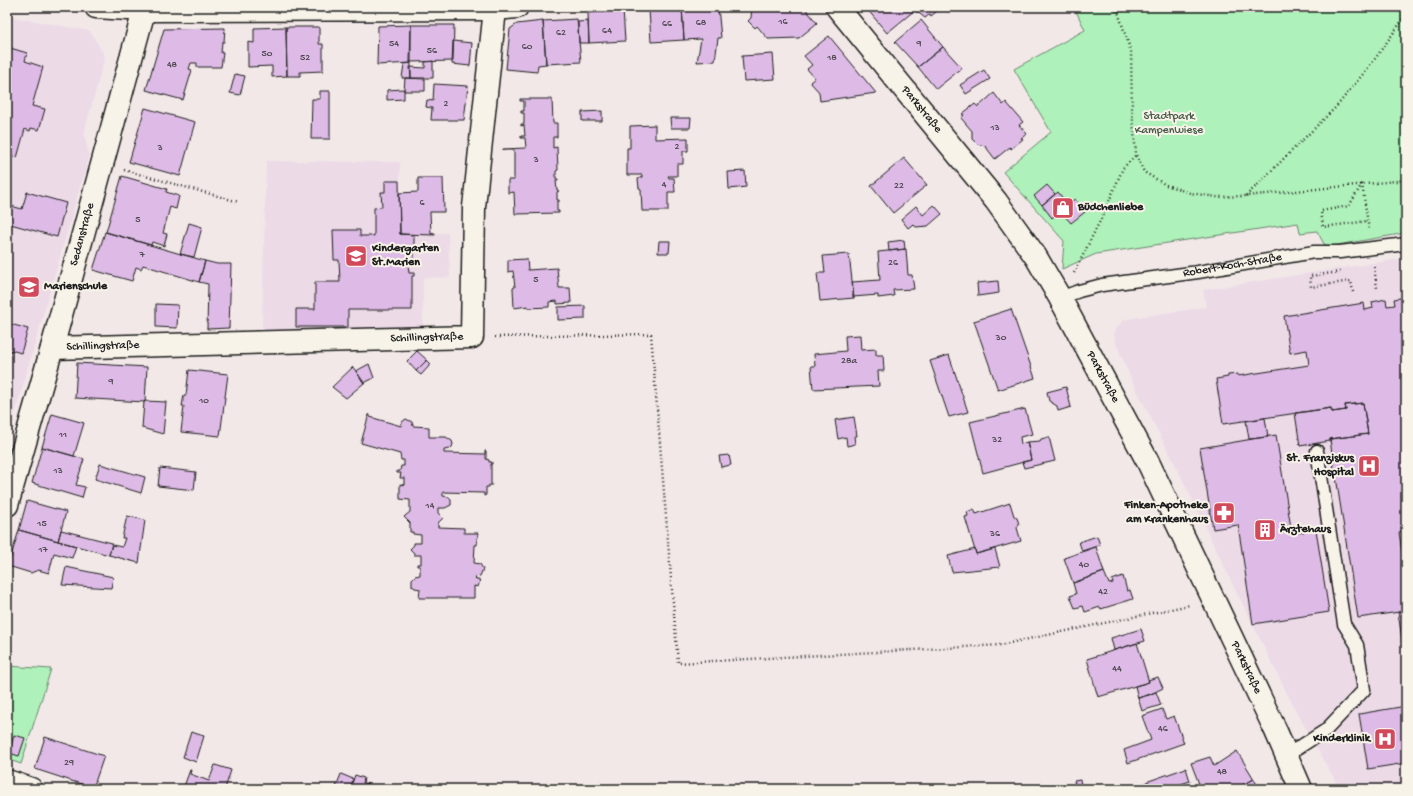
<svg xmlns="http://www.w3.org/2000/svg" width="1413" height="796" font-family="'Gochi Hand',sans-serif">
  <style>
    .built { fill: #ecdae7 }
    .green { fill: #aff1ba; stroke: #66866b }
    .building { fill: #ddbbe6; stroke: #1c1c1c }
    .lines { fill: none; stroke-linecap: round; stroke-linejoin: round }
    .lane-casing { stroke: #1c1c1c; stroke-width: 15 }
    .street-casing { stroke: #1c1c1c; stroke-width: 25 }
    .secondary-casing { stroke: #1c1c1c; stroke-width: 25 }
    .path { stroke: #1c1c1c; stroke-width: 2.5; stroke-dasharray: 1 3; stroke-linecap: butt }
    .lane { stroke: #f7f3e8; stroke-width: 12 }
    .street { stroke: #f7f3e8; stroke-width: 22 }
    .secondary { stroke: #f7f3e8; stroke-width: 22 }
    .labels { text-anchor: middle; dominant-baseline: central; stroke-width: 4; stroke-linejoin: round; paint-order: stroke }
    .number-label { font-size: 10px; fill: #4c444e }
    .street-label { font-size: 12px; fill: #1c1c1c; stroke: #f7f3e8 }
    .park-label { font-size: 12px; fill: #485c4b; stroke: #f7f3e8 }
    .poi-label { font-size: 12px; font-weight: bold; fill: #1c1c1c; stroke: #f7f3e8; text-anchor: start }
  </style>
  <rect width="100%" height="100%" fill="#f2e8e8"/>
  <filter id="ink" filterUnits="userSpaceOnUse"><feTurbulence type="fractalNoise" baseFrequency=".025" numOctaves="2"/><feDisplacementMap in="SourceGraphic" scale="8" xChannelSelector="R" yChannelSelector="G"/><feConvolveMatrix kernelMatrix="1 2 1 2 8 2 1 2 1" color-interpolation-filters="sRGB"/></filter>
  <g filter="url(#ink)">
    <!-- built -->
    <path class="built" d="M7 16 90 31 105 57 84 133 89 156 13 420 7 418Z
      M266 161 400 162V234L448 233 450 277 423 278V329L262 331Z
      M1406 258V789H1340L1296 711 1236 591 1177 468 1132 381 1115 341 1114 333 1117 327 1124 320 1139 317 1206 307 1203 290Z"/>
    <!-- green -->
    <path class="green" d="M1074 7H1406V233L1331 246 1324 244 1317 231 1300 233 1298 223 1096 254 1062 269 1064 241 1003 172 1051 132 1014 69 1085 30Z
      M7 666 51 669 21 764 7 759Z"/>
    <!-- building -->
    <path class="building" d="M682 7H718L721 38H718L715 61 697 62 701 39 684 40Z
      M682 7 684 40 651 42 649 9Z
      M752 7H804L817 23 799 38 768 39 757 26 755 28 748 21 751 18Z
      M870 7H913L915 10 887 33 867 9Z
      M919 7H942L931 16 930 14 925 18 915 10Z
      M623 10 625 41 589 43 588 13Z
      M577 19 581 62 546 64 543 21Z
      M921 20 943 47 918 67 895 42Z
      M543 21 546 64 538 65 537 72 506 69 510 29 517 24Z
      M588 21 589 43H579L578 22Z
      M411 25H454L453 61 410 62Z
      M411 25V63L377 65 378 26Z
      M286 27H319V44H323V71L300 72V76H287Z
      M286 27 287 76 272 77V66L248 67V42L254 43V28Z
      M225 28 224 42H222L221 53H223L221 67H197V63H191L189 69 192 70 183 100 146 90 164 29Z
      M829 36 876 93 820 101 819 92 810 82 815 78 807 69 812 65 804 56Z
      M453 41 472 43 470 66 452 64Z
      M7 47 27 53 25 61 43 67 32 106 45 109 39 130 31 128 30 131 25 129 17 158 13 156 12 159 7 158Z
      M943 47 962 68 936 89 918 67Z
      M773 54 775 79 744 81 742 56Z
      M433 61V78H411L410 67 425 68V62Z
      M411 63V78H402L404 64Z
      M984 70 990 79 966 94 960 85Z
      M235 74 245 76 240 95 230 93Z
      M405 78 425 79V91H404Z
      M434 84 468 86 464 120H431L432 108 426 107 427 100 433 101Z
      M404 89V99L387 100V90Z
      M320 91H330V139H311L312 99H320Z
      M994 93 1003 105 1006 102 1023 122 1019 125 1027 134 1021 138 1023 139 1011 149 1010 147 995 159 985 146 977 144 972 139V131L961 118 964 115 962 114 975 104 978 107Z
      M520 99H552L553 123H557V137H553V148L557 147 558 170 556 171V179H558V181H556L557 190 559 191 557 192V200H559V202H557V211H559V213L515 214 514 192 508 193V180H514V150H503V149L526 148 525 138H521V136H525L524 125 521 126V124H524V113H521V111H524V101H520Z
      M145 108 195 122 180 176 129 162Z
      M602 111V121H582V112Z
      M670 118H691L690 128H671Z
      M655 125V139L688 138V151H683V164H677V176H668L669 178H674L675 192H668V211H642L641 189 639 188 638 179 642 177V175H627V148H630V126Z
      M904 158 927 185 893 213 871 186Z
      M745 171 746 187 729 189 728 172Z
      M122 176 167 189 166 192 179 196 176 209 170 207 163 233 167 234 164 246 152 242 151 245 106 232Z
      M418 178H443L444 212H430L431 234 435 233V235L400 234 399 193 418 192Z
      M385 181H399L400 234 414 235V264H408L409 273H414V276H412V310H348V327H296V309H315V282H340L339 260H334L333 230H360V236H374V208L382 207 381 192H385Z
      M1047 185 1055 194 1042 205 1034 196Z
      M27 192 66 203 57 237 7 223V205L22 209Z
      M1058 192 1067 204 1075 199 1085 212 1071 223 1060 211 1052 218 1042 205Z
      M934 205 942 214 928 226 916 227 913 224 908 228 901 219 916 206 923 215Z
      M189 223 202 227 194 257 180 254Z
      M105 232 205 261 199 282 143 265 141 269 136 267 132 281 93 270Z
      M904 240 905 249 889 251 888 242Z
      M659 241H670L669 253H658Z
      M906 249 908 275H912L914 289 893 290 894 296 878 298V295L853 297 852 282 880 280 878 252Z
      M849 254 854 298 820 301 817 273H825L823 256Z
      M527 259 528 270 557 268 559 288H570L571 303 557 304V301L549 302V307L528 308V306L514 308 513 288 515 287 513 271 508 272V260Z
      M205 261 217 264H231L229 328 207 329 208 284 199 282Z
      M998 281 999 293 978 296 977 283Z
      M1406 297V531L1399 532 1406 579V611L1358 618 1336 477H1335L1330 439 1368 434 1363 403 1345 405 1346 410 1332 412 1331 408 1223 424 1216 379 1228 377V375L1238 374V376L1309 365 1307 350 1290 353 1284 316 1364 303 1365 310 1373 308 1372 302 1386 299 1387 306 1395 305 1394 299Z
      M156 304 178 305 177 328 156 327Z
      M585 306V319L558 320V307Z
      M1011 309 1035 378 998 390 974 321Z
      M7 323 28 329 21 353 11 350 7 363Z
      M860 335 861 350 876 349V355H883L884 371H878L879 386 813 389 811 366H815L814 354 846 351 845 336Z
      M417 351 427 360 416 371 407 361Z
      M949 355 968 412 949 417 930 361Z
      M427 360 431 364 421 375 416 371Z
      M77 363 147 367 145 402 75 398Z
      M369 364 374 378 364 383 356 371Z
      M353 367 364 383 346 398 332 387Z
      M189 370 228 374 220 436 181 432 184 406H182L184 395H186Z
      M1066 387 1071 407 1058 411 1057 406 1049 401 1047 392Z
      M145 401 166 402 163 434 142 428 144 402Z
      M1363 403 1368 434 1330 439V441L1300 446 1295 413 1331 408 1332 412 1346 410 1345 405Z
      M1025 409 1032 434 1020 437 1021 444 1027 442 1031 460 983 473 970 422Z
      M52 414 84 423 74 456 42 447Z
      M369 414 370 415V417L401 426 402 422 406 419 412 422 413 426 429 427V437H446L452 441 453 444 452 447 450 449 444 450V453L485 454V451H486V459L489 460V462H492V464H491V483L492 485H489V487H486V495L484 496V493L443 492V496L449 497 451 499V505L445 508H438V513L443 518 438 523V527L464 528V533H478L477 545H475L474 563 480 564 483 569 480 576 475 577 476 580H480L478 587 474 586V598H419L420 589 415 588 412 586V579L415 576 420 575V566H417V564H421V555H414V553L410 549 414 545V543H421V535L413 534V532H410V523L404 517 410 512V500L400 499V484L404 485V478H400L401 473H397V471H400L401 466H404V460H401L400 454 361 443Z
      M854 417 857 436H854L855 444 847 446 846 437 838 439 835 420Z
      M1265 418 1268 437 1249 439 1246 421Z
      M1276 435 1292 534 1316 530 1329 612 1253 624 1238 525 1213 529 1200 448Z
      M1049 437 1055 461 1024 468 1022 462 1031 460 1027 442 1040 441 1041 439Z
      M42 447 84 459 76 485 85 487 82 498 32 483Z
      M729 455 731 465 721 467 719 456Z
      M100 464 145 477 141 493 95 479Z
      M160 468 196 472 194 490 158 486Z
      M27 501 66 512 58 541 19 530Z
      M1010 503 1014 516 1017 518 1019 524 1017 528 1021 541 976 554 965 517 968 516 967 512 974 509 976 514Z
      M127 516 145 520 139 563 109 555 112 545 122 547 125 538H122Z
      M19 530 76 546 72 558 54 553 49 573 38 570 31 573 8 566Z
      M61 530 112 543 109 555 58 541Z
      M1097 536 1100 545 1082 551 1079 542Z
      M1096 547 1104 572 1073 583 1064 558Z
      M975 549 976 554 995 549 1000 567 952 572 948 556Z
      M66 567 113 577 111 588 62 585Z
      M1104 572 1109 584 1113 583 1112 580 1123 576 1127 591 1130 590 1133 599 1101 609 1100 607 1085 612 1083 606 1075 608 1070 596 1076 594 1073 583Z
      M1406 611V668L1398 612Z
      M1141 629 1145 641 1114 650 1111 638Z
      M1137 643 1149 682 1098 697 1087 659Z
      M1158 677 1163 688 1149 695 1138 698 1135 686 1149 682 1148 680Z
      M1156 692 1161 705 1142 711 1138 698Z
      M1406 706V763L1368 769 1359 714Z
      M1162 709 1166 719 1174 716 1184 743 1128 763 1124 750 1151 740 1142 716Z
      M191 732 204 736 196 762 183 757Z
      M14 735 25 738 19 756 9 753Z
      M45 737 104 756 93 788 35 769Z
      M1237 751 1254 779 1236 789H1201L1191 763 1210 757 1214 766Z
      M215 765 231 770 225 789H183L190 770H191L190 774 209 781Z
      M1186 768 1190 781 1166 789H1147L1146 782Z
      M341 774 353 779 350 789H342L336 787Z
      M355 775 364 778 363 783 368 784 366 789H350Z
      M1254 779 1259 789H1236Z
      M1080 780 1082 789H1076L1074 781Z"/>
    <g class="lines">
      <!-- lane casing -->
      <g class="lane-casing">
        <g id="lane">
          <path id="s1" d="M1060 298 1079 291 1102 285 1198 272 1314 252H1340L1406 244"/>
          <path d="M1287 755 1326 730 1364 690 1357 645 1344 624 1317 451"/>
        </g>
      </g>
      <!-- street casing -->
      <g class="street-casing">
        <g id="street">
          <path d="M96 7 145 10 495 9 517 7"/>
          <path id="s2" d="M52 348 472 337 474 207 495 9"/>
          <path id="s3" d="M7 505 52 348 145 7"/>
          <path d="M7 781 31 789"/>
        </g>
      </g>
      <!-- secondary casing -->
      <g class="secondary-casing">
        <g id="secondary">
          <path id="s4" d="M837 7 996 201 1036 257 1060 298 1148 462 1275 729 1301 789"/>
        </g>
      </g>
      <!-- path -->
      <path class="path" d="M1114 7 1118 12 1131 52 1132 109 1136 155 1144 172 1166 185 1190 193 1217 197 1246 196 1406 180
        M1118 12 1133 7
        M124 170 239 202
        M1362 184 1349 206 1321 211 1323 227 1368 221
        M1362 184 1369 230
        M1246 196 1337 106 1372 63 1406 15
        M1374 267 1377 288
        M1340 272 1310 276 1311 287 1351 281 1353 292
        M1074 273 1104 213 1123 168 1136 155
        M495 337 651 334 678 663 1000 645 1190 605"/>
      <!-- lane -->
      <use href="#lane" class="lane"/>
      <!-- street -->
      <use href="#street" class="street"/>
      <!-- secondary -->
      <use href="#secondary" class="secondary"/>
    </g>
  </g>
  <!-- icons -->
  <defs>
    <g id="shop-square" transform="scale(1.15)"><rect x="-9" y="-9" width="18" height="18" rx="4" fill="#d1495b" stroke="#f7f3e8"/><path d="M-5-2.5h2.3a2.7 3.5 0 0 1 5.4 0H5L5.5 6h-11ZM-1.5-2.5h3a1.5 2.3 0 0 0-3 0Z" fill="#fff"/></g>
    <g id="school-square" transform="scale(1.15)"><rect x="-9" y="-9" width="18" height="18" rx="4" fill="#d1495b" stroke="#f7f3e8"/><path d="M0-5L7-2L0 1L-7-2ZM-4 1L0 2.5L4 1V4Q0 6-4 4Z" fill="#fff"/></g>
    <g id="hospital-square" transform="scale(1.15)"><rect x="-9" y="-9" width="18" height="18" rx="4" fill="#d1495b" stroke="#f7f3e8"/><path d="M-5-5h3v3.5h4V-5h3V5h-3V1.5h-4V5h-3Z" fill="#fff"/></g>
    <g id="pharmacy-square" transform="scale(1.15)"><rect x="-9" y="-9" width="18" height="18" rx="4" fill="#d1495b" stroke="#f7f3e8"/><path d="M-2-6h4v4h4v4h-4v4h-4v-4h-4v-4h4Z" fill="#fff"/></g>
    <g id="building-square" transform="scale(1.15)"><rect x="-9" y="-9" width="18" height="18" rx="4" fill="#d1495b" stroke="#f7f3e8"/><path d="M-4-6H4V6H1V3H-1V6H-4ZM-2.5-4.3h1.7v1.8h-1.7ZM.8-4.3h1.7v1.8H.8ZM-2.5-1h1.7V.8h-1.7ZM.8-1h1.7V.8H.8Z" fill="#fff"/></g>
  </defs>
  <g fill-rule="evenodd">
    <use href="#shop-square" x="1063" y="208"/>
    <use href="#school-square" x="356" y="256"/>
    <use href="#school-square" x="29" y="287"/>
    <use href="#hospital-square" x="1369" y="466"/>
    <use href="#pharmacy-square" x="1224" y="513"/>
    <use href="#building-square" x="1265" y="530"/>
    <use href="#hospital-square" x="1385" y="739"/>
  </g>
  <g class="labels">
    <!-- number labels -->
    <g class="number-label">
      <text x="783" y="22">16</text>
      <text x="701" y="23">68</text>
      <text x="667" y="24">66</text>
      <text x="607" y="31">64</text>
      <text x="561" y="33">62</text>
      <text x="394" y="44">54</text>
      <text x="919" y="44">9</text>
      <text x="527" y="47">60</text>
      <text x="432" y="51">56</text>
      <text x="267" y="54">50</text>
      <text x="305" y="58">52</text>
      <text x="832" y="58">18</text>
      <text x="172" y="65">48</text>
      <text x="446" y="104">2</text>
      <text x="995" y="128">13</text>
      <text x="677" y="147">2</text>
      <text x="160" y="148">3</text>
      <text x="536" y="160">3</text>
      <text x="664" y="185">4</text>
      <text x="899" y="186">22</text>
      <text x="422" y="203">6</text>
      <text x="138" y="220">5</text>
      <text x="142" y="255">7</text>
      <text x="893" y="263">26</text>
      <text x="536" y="280">5</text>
      <text x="1001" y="338">30</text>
      <text x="849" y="361">28a</text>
      <text x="111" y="382">9</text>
      <text x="204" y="401">10</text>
      <text x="63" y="435">11</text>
      <text x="997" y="440">32</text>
      <text x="58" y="471">13</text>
      <text x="430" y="506">14</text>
      <text x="42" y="524">15</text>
      <text x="995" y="534">36</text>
      <text x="43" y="550">17</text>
      <text x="1084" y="565">40</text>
      <text x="1103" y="592">42</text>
      <text x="1117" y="669">44</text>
      <text x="1163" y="729">46</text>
      <text x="69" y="763">29</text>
      <text x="1222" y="772">48</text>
    </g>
    <!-- street labels -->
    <g class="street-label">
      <text stroke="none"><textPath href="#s4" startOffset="133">Parkstraße</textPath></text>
      <text stroke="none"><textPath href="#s3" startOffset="281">Sedanstraße</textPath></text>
      <text stroke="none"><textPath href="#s1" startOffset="176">Robert-Koch-Straße</textPath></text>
      <text stroke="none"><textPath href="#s2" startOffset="375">Schillingstraße</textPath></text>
      <text stroke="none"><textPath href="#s2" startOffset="51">Schillingstraße</textPath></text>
      <text stroke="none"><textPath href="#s4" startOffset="457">Parkstraße</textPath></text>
      <text stroke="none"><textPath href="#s4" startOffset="781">Parkstraße</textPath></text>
    </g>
    <!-- park labels -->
    <g class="park-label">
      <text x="1169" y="117">Stadtpark<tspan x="1169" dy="14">Kampenwiese</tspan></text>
    </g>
    <!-- poi labels -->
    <g class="poi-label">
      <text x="1078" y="208">Büdchenliebe</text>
      <text x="372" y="249">Kindergarten<tspan x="372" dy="14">St.Marien</tspan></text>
      <text x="44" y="287">Marienschule</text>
      <text x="1354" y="459" text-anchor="end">St. Franziskus<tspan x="1354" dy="14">Hospital</tspan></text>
      <text x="1208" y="506" text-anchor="end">Finken-Apotheke<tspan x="1208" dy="14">am Krankenhaus</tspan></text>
      <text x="1280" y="530">Ärztehaus</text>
      <text x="1370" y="739" text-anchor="end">Kinderklinik</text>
    </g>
  </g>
  <!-- margin -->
  <rect width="1413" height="796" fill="none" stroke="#f7f3e8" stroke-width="24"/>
  <rect x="12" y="12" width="1389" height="772" fill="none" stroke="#1c1c1c" stroke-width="1.5" filter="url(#ink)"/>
</svg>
